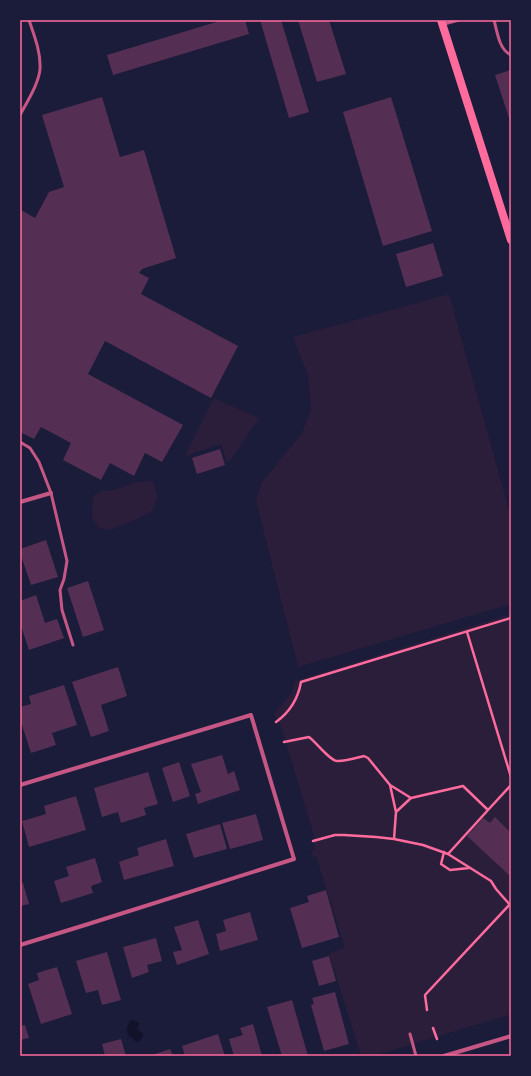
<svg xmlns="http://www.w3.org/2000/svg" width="531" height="1076" font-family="Jost,sans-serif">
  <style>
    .green { fill: #2a1e3b }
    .water { fill: #12122b }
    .building { fill: #542f53 }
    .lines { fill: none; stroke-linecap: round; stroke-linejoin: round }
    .path { stroke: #ff6b9d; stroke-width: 2.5 }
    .service { stroke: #c65784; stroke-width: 3 }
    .minor { stroke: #c65784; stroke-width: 4 }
    .secondary { stroke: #ff6b9d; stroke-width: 8 }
    .neatline { fill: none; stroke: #ff6b9d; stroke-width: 1.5 }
  </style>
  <rect width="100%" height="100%" fill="#1b1b3a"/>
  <!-- green -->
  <path class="green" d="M449 294 511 517V604L298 667 256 501 262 482 302 433 311 409 308 375 293 337Z
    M214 398 259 418 230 461 227 462 221 444 185 456Z
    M153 481 158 497 152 511 137 519 110 530 99 528 92 518 93 496 102 491H111L136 482Z
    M511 614V1014L374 1056H361L329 953 345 948 316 856 310 857 314 848V836L280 723 274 714 292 692 295 681Z"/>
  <!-- water -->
  <path class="water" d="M132 1020 138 1022 139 1024 138 1028 139 1031 143 1033V1036L138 1043C134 1040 132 1038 128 1035L127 1029 129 1022Z"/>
  <!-- building -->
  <path class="building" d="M223 20H245L249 34 113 75 107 55Z
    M260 20H281L309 112 289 118Z
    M298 20H329L346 74 317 82Z
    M511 70V124L495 75Z
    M102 97 120 157 144 150 176 258 142 269 139 273 149 278 141 294 238 346 211 398 105 341 88 374 183 425 162 462 145 453 134 476 110 463 101 480 63 460 71 443 41 427 34 439 20 432V212L21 210 35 218 49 192 64 187 42 115Z
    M391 97 432 231 383 246 343 112Z
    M433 243 443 276 406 287 396 254Z
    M220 449 225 465 197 474 192 458Z
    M46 540 58 577 31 585 20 553V549Z
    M88 581 104 630 83 637 67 588Z
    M36 595 45 623 57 619 64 638 29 650 20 623V601Z
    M118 667 127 696 101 705 109 731 91 737 72 682Z
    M64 685 77 725 52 733 56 745 31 753 20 719V707L31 704 29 696Z
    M222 755 228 774 234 771 240 790 198 804 195 794 201 792 191 764Z
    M179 762 190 796 173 802 162 768Z
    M148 772 158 804 144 808 146 815 121 823 118 812 102 817 94 788Z
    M76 796 86 830 29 847 22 821 46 814 44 806Z
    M256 814 263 840 230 849 222 823Z
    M495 817 511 833V877L467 836 483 818 490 823Z
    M220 824 227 849 194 858 186 834Z
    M166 839 174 866 124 880 119 862 139 855 137 848Z
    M95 858 102 882 91 886 93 893 61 903 54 881 69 876 66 867Z
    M20 883H23L29 904 20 906Z
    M326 890 339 937 302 948 290 908 309 902 307 896Z
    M250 912 258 940 220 951 216 934 226 931 223 920Z
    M198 920 209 954 177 965 173 952 182 950 174 927Z
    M156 938 162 961 147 965 149 972 132 978 123 947Z
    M107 952 121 1000 102 1005 98 990 86 993 76 961Z
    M329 956 336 981 319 986 312 961Z
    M57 967 72 1014 41 1024 28 984 39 980 37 973Z
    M335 992 349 1044 324 1051 311 1005 314 1004 312 998Z
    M292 1000 308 1056H282L267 1007Z
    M253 1024 262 1056H234L229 1039 243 1035 240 1028Z
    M25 1025 29 1038 20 1040V1026Z
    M218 1034 225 1056H185L182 1046Z
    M121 1039 126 1056H105L102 1044Z
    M170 1049 173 1056H149Z"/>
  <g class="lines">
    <!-- path -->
    <path class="path" d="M467 632 511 777
      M276 722C290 712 298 699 301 682L511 618
      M284 742 309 737C316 742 331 762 338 761 346 761 356 758 364 756L368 758 390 785 396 812 394 839 376 837 344 835H335L313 841
      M390 785 411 798
      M396 812 411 798 463 786 488 810 511 785
      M394 839 423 845 448 854 491 881 496 889 511 906
      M444 852 441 864 450 870 469 868
      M448 854 488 810
      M427 1010 425 995 511 903
      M433 1028 437 1039"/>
    <!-- service -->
    <path class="service" d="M494 20C497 31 499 50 511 55
      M444 24 459 20
      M20 115C27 102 39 83 40 69 41 52 34 35 29 20
      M20 442 30 448 39 462 51 493 67 561 64 579 60 590 62 610 73 645
      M410 1034 416 1056"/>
    <!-- minor -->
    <path class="minor" d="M20 502 51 493
      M20 785 251 715 294 859 82 926 20 945
      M444 1056 511 1036"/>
    <!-- secondary -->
    <path class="secondary" d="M441 20 511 240"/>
  </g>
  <!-- border -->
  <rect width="531" height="1076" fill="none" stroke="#1b1b3a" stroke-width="42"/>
  <rect x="21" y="21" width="489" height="1034" class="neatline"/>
</svg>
